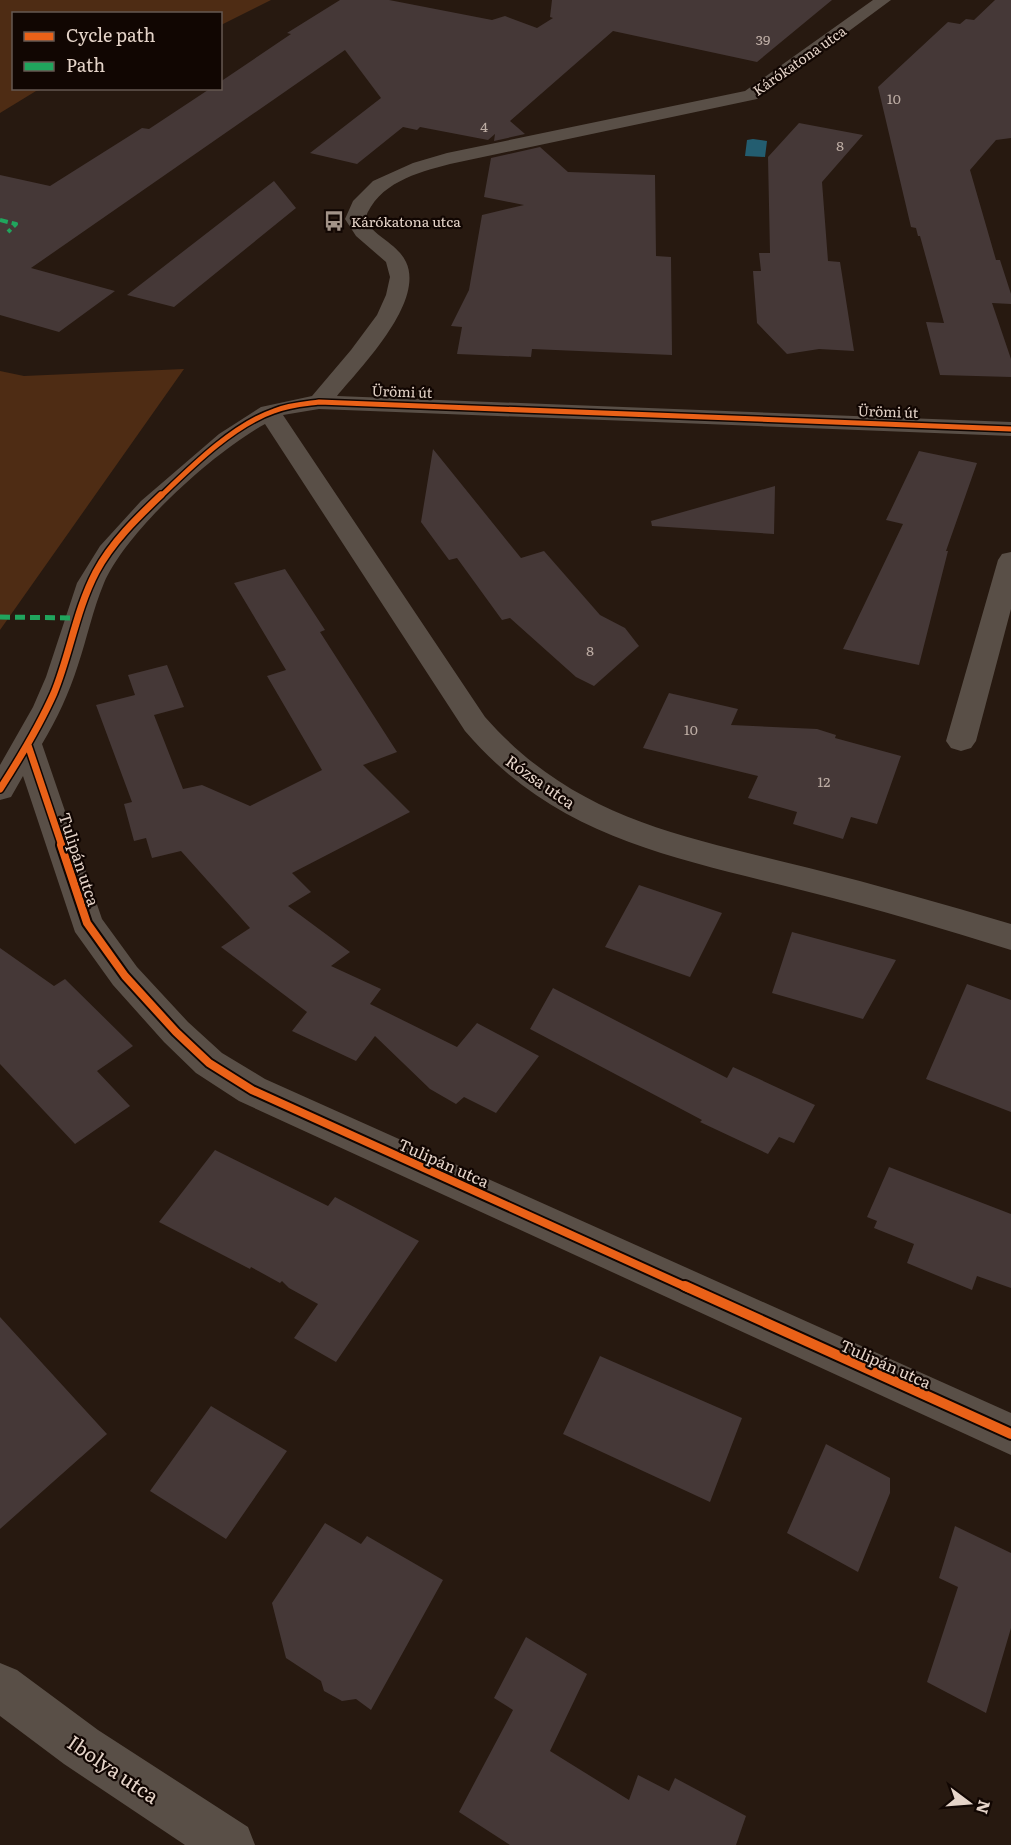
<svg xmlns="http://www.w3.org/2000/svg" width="1011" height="1845" font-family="Literata,serif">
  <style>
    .green { fill: #4e2c14 }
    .water { fill: #235d70 }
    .building { fill: #453837 }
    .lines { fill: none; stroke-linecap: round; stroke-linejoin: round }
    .minor { fill: #594f47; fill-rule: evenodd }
    .quiet-far1 { stroke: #20a55d; stroke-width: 4; stroke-dasharray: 8 4; stroke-linecap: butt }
    .quiet { stroke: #20a55d; stroke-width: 5; stroke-dasharray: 10 5; stroke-linecap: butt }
    .cycleway-far3-casing { stroke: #110602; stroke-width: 8 }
    .cycleway-far2-casing { stroke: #110602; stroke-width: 10 }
    .cycleway-far1-casing { stroke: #110602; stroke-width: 12 }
    .cycleway-casing { stroke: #110602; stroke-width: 14 }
    .cycleway-far3 { stroke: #ea6118; stroke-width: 5 }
    .cycleway-far2 { stroke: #ea6118; stroke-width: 7 }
    .cycleway-far1 { stroke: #ea6118; stroke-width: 8 }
    .cycleway { stroke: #ea6118; stroke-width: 10 }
    .labels { text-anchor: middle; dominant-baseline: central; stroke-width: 4.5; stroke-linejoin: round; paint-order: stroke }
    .number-label { font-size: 14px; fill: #bdada4 }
    .far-street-label { font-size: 14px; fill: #e5d4c9; stroke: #110602 }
    .far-poi-label { font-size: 14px; fill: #e5d4c9; stroke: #110602; text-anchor: start }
    .street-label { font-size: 16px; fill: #e5d4c9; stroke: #110602 }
    .near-street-label { font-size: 20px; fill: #e5d4c9; stroke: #110602 }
  </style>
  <rect width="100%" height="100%" fill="#271910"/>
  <!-- green -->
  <path class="green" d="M0 0H271L221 25 220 14H14V88L45 89 36 91 0 113Z
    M184 369 0 630V371L24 376Z"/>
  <!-- water -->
  <path class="water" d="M753 139 767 141 765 157 745 156 747 140Z"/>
  <!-- building -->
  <path class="building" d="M340 0H389L492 20 505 16 537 28 553 18 550 17 552 0H832L757 62 613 31 510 121 525 134 494 141 495 134 488 140 420 127 417 130 403 127 357 164 310 153 381 98 345 50 31 268 115 291 59 332 0 315V175L50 186 142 128 149 129 211 88H220V82L291 34 287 33Z
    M995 0H1011V138L996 140 970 170 996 260H1000L1011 294V304L992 303 1011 359V377L940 375 926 322 944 323 920 236H918L916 228 911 227 878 87 948 22 960 24 966 19 974 20Z
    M799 123 863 135 822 182 828 261 840 262 854 351 819 349 787 354 757 323 753 271H761L759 253H770L768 157Z
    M540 147 568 172 655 175 656 256 671 257 672 355 532 349 531 357 457 354 462 327 451 326 469 290 482 215 524 205 484 197 491 158Z
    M274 181 296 208 174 307 127 295Z
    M433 449 521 558 544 551 600 615 625 628 639 646 594 686 576 677 510 618 502 620 457 558 449 560 421 522Z
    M919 451 977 463 946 551H948L919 665 843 649 903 524 886 520Z
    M775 486 774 534 652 526 651 521Z
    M285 569 325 630 320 632 397 752 363 765 410 812 292 873 311 892 288 906 350 952 331 966 381 989 370 1004 457 1047 477 1023 539 1056 496 1113 464 1097 456 1104 430 1089 375 1036 356 1061 292 1031 307 1012 221 947 250 928 181 851 152 858 146 838 134 841 124 804 132 802 96 705 135 695 128 675 167 665 184 707 154 715 183 789 202 785 250 806 322 770 267 676 286 670 234 583Z
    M669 693 738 709 731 725 817 729 836 735 835 738 901 756 877 824 851 817 843 839 793 824 797 812 748 798 758 776 643 748Z
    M639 885 722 913 690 977 605 947Z
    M792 932 896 960 863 1019 772 993Z
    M0 948 54 986 65 979 133 1046 97 1071 130 1106 75 1144 0 1064Z
    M967 984 1011 1000V1112L926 1079Z
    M553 988 727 1078 733 1067 815 1105 794 1143 779 1137 768 1154 700 1122 702 1120 530 1029Z
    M215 1150 328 1206 335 1197 419 1241 336 1362 294 1338 318 1304 289 1288 282 1281 280 1283 251 1267 250 1269 159 1222Z
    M889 1167 1011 1214V1288L977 1276 972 1290 907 1263 914 1244 874 1228 877 1221 867 1217Z
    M0 1317 107 1434 0 1529Z
    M600 1356 742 1418 710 1502 563 1434Z
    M211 1406 287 1451 226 1539 150 1491Z
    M826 1444 890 1478V1493L858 1572 787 1533Z
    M325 1523 361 1544 367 1536 443 1580 371 1710 356 1699 342 1701 324 1691 321 1681 286 1658 272 1603Z
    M955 1526 1011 1553V1628L986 1713 927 1682 958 1587 939 1578Z
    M526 1637 587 1674 550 1751 629 1800 638 1775 669 1791 675 1778 746 1816 736 1845H510L459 1812 513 1710 494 1698Z"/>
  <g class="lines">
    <!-- minor -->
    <path class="minor" d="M873 0H891L757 99 450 164C416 173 378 183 365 219 374 237 397 243 406 262 425 302 361 367 337 396L1011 422V436L319 409 283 415 485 717C576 820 683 836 809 868 877 885 944 904 1011 924V950C944 929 877 909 809 892 678 858 558 840 465 731L265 424C215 451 127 530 104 583 93 609 87 638 78 665 69 693 57 719 42 744L102 919 137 967 188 1022 222 1053 265 1079 1011 1413V1455L239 1101 196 1073 164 1042 113 985 75 932 23 776 11 797 0 800V765L33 707 46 677 77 583 100 546 141 501 219 434 261 407 312 396 351 350 377 315 386 295 390 277 386 262 356 236 345 219 353 201 373 181 413 163 447 153 745 91Z
      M1011 552V609L976 741 971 748 961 751 951 748 946 741 998 560 1002 554Z
      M0 1663 17 1670 98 1730 248 1827 255 1845H185L64 1764 0 1716Z"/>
    <!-- quiet-far1 -->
    <path class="quiet-far1" d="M0 220 16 224 8 232"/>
    <!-- quiet -->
    <path class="quiet" d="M0 617 78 618"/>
    <!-- cycleway-far3 casing -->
    <g class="cycleway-far3-casing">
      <path id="cycleway-far3" d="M160 497C191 467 233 425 274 411 288 405 304 404 319 402L1011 429"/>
    </g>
    <!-- cycleway-far2 casing -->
    <g class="cycleway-far2-casing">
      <path id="cycleway-far2" d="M28 745 62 846
        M0 789C20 758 39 727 54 693 70 654 76 610 96 572 112 542 137 518 161 495"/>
    </g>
    <!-- cycleway-far1 casing -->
    <g class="cycleway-far1-casing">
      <path id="cycleway-far1" d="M61 845 87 923 125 976 176 1032 209 1063 252 1090 688 1288"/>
    </g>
    <!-- cycleway casing -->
    <g class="cycleway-casing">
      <path id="cycleway" d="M685 1286 1011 1434"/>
    </g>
    <!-- cycleway-far3 -->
    <use href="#cycleway-far3" class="cycleway-far3"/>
    <!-- cycleway-far2 -->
    <use href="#cycleway-far2" class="cycleway-far2"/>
    <!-- cycleway-far1 -->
    <use href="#cycleway-far1" class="cycleway-far1"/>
    <!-- cycleway -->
    <use href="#cycleway" class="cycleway"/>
  </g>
  <!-- icons -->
  <defs>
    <g id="bus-bare" transform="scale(1.62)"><path d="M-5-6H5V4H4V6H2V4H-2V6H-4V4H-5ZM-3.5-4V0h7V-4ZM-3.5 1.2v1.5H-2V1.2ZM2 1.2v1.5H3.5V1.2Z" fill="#a29388" stroke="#110602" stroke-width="2.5" paint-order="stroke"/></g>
  </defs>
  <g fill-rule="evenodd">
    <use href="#bus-bare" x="334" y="221"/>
  </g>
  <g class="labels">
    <!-- number labels -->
    <g class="number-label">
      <text x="763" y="39">39</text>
      <text x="894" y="98">10</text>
      <text x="484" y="126">4</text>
      <text x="840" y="145">8</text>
      <text x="590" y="650">8</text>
      <text x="691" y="729">10</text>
      <text x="824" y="781">12</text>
    </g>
    <!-- far-street labels -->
    <g class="far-street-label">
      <text transform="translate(799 60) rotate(-35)">Kárókatona utca</text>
      <text transform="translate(402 391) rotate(2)">Ürömi út</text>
      <text transform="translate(888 411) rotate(2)">Ürömi út</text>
    </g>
    <!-- far-poi labels -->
    <g class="far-poi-label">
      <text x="351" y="221">Kárókatona utca</text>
    </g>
    <!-- street labels -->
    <g class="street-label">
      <text transform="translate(541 781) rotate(35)">Rózsa utca</text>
      <text transform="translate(80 859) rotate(72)">Tulipán utca</text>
      <text transform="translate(444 1162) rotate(24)">Tulipán utca</text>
      <text transform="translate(886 1363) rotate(24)">Tulipán utca</text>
    </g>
    <!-- near-street labels -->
    <g class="near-street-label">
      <text transform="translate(114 1768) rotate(34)">Ibolya utca</text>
    </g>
  </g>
  <!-- legend -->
  <rect x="12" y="12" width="210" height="78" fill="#110602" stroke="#665852" stroke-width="1.5"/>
  <rect x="24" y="32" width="30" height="9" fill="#ea6118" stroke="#665852" stroke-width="1.5"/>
  <text x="66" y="42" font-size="18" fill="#e5d4c9">Cycle path</text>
  <rect x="24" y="62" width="30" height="9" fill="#20a55d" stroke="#665852" stroke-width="1.5"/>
  <text x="66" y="72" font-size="18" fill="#e5d4c9">Path</text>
  <!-- north arrow -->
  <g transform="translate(969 1803) rotate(106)" stroke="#110602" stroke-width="4.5" paint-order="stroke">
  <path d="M0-4.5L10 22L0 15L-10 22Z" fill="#e5d4c9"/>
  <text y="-9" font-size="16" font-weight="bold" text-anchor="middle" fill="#e5d4c9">N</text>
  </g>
</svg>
